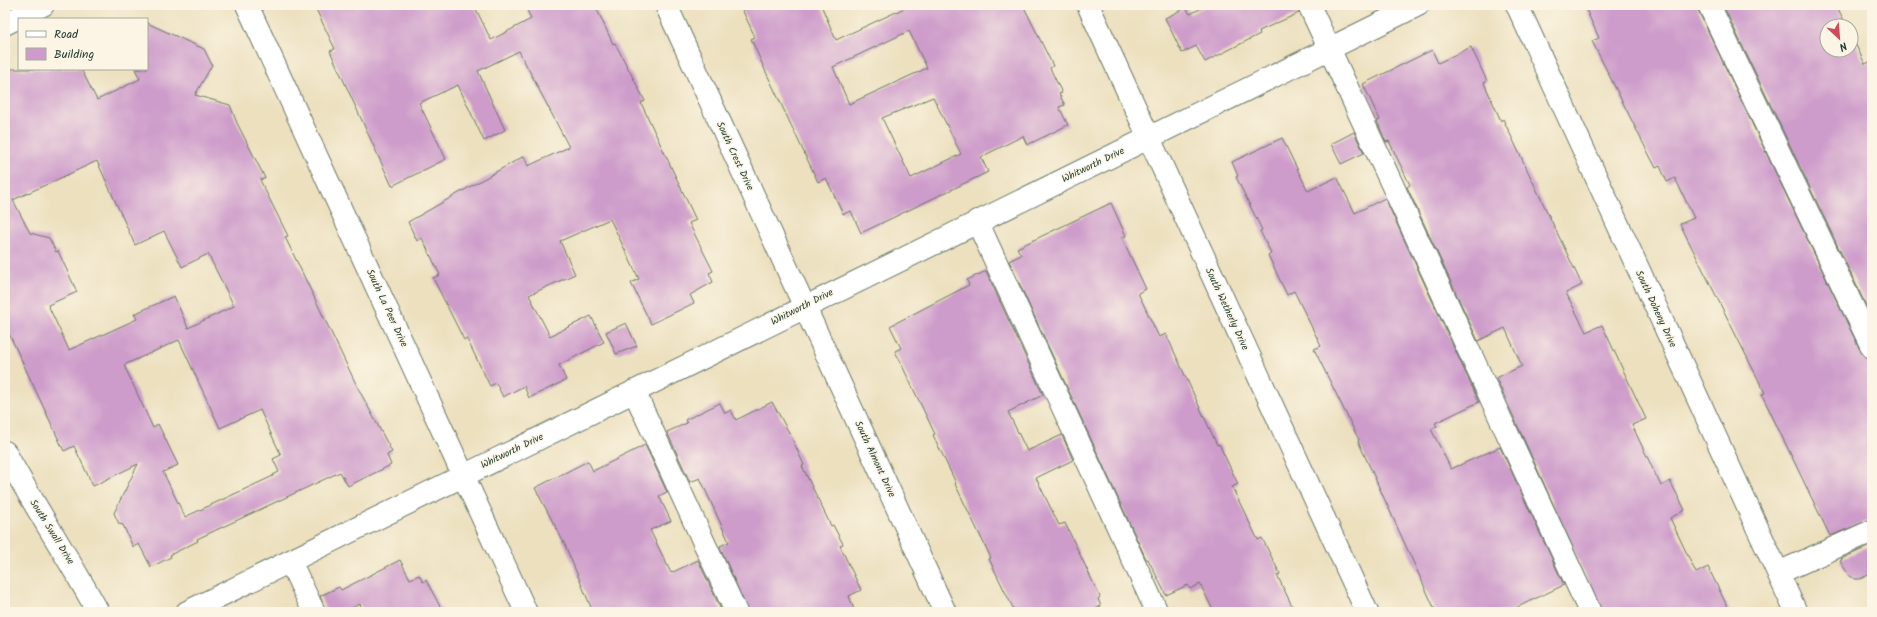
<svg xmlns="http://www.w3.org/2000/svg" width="1877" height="617" font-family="Kalam,sans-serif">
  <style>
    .building { fill: #ce9ccb; fill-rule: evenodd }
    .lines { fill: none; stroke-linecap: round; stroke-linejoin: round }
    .minor-casing { stroke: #677665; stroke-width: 24 }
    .minor { stroke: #fff; stroke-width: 22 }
    .labels { text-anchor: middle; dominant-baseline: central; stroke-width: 3; stroke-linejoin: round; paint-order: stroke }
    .street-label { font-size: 10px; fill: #1f3d34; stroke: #fcf5e5 }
  </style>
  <rect width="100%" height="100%" fill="#fcf5e5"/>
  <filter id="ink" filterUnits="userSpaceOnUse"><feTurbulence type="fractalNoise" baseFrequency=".025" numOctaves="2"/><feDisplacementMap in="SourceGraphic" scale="8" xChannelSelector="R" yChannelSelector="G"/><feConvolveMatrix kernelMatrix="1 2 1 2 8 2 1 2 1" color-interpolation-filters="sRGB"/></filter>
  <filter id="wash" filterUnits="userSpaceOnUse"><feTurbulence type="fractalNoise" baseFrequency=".012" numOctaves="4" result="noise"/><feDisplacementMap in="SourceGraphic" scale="16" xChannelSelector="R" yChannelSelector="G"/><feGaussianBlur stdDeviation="0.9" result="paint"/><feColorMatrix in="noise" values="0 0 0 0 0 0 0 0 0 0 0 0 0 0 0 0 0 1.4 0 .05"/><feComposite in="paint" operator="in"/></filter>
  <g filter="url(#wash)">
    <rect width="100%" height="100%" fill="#ece0bf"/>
    <g id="blocks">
      <!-- building -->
      <path class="building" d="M314 5H474L491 40 531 19 525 5H595L613 44 615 43 645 101 641 103 696 220 689 223 713 271 709 273 713 282 690 295 694 303 651 324 631 283 639 279 610 219 560 241 575 274 529 295 550 336 591 316 604 342 559 365 566 380 529 398 524 386 503 397 496 383 490 386 467 339 464 340 433 278 440 275 422 238 417 241 408 222 524 156 528 166 569 147 519 51 478 71 505 130 484 141 458 85 419 103 446 159 392 186 330 51 335 49Z
        M740 5H821L836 40 911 5H1023L1053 66 1050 68 1062 93 1059 94 1065 105 1059 107 1068 125 1027 145 1023 136 981 157 988 172 861 233 851 211 843 214 826 178 818 182 765 70 751 39 755 37ZM909 31 927 68 849 104 833 67ZM933 97 961 154 911 178 882 118Z
        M1208 5H1297L1299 13 1259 31 1260 34 1205 62 1196 46 1182 53 1165 18 1186 8 1190 14Z
        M1584 5H1697L1698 10 1861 352 1865 357 1872 359V519L1830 536 1762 395 1765 393 1680 224 1694 218 1675 178 1667 182 1660 166 1656 168 1643 143 1592 41 1599 38Z
        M1723 5H1836L1847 26H1827V50H1851V35L1865 64 1872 61V318Z
        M147 23 204 49 212 65 195 95 230 105 237 123 265 178 260 180 288 236 285 237 357 386 392 452 387 455 391 465 348 486 340 472 197 539 198 541 170 555 171 557 151 567 139 544 133 547 123 525 119 524 114 513 138 464 93 486 74 446 64 451 5 325V69H81L97 100 140 79 135 69H147ZM97 161 135 245 164 231 182 267 208 254 234 306 188 328 174 296 134 314 137 319 69 350 48 305 77 292 58 251 56 252 49 238 30 233 13 200ZM179 340 220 428 260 410 281 455 273 459 279 472 273 475V476L185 517 163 472 178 465 158 424 153 428 124 365Z
        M1471 47 1487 81 1484 83 1501 121 1503 119 1582 285 1566 293 1586 332 1602 325 1646 419 1632 425 1661 486 1670 481 1685 510 1670 518 1696 573 1708 567 1730 612H1602L1496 378 1522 366 1505 328 1478 341 1407 187 1410 185 1389 141 1386 142 1377 121 1380 120 1363 84 1432 50 1438 63Z
        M1354 132 1364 153 1341 164 1331 144Z
        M1282 138 1308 191 1337 177 1355 213 1385 198 1479 402 1435 423 1437 426 1431 429 1451 469 1500 447 1564 585 1507 612H1436L1358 441 1359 440 1314 349 1321 346 1294 291 1287 295 1268 255 1271 253 1260 231 1262 230 1236 177 1238 176 1232 162Z
        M1111 203 1126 236 1122 238 1146 289 1138 293 1159 337 1166 334 1217 445 1219 444 1238 484 1232 487 1258 540 1262 538 1280 574 1277 575 1295 612H1214L1200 584 1190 589 1188 585 1166 595 1148 559H1146L1009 261 1021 255 1017 248Z
        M986 271 1043 395 1008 412 1027 451 1062 435 1073 460 1036 478 1059 525 1065 523 1100 597 1098 599 1101 606 1090 612H1015L989 559 991 558 955 484 956 483 933 435 935 434 895 351 901 348 890 326 969 285 967 280Z
        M626 323 637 346 616 354 606 332Z
        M772 402 791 436 804 465 802 466 831 526 833 525 843 544 840 546 861 590 849 596 855 612H748L721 549 720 546 729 542 700 478 690 482 667 432 687 423 685 420 720 403 725 413 731 410 736 420Z
        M645 445 667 492 659 496 671 521 650 530 671 573 698 560 722 612H593L565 545 535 488 588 461 593 471Z
        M1872 545V573L1860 579H1855L1849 576 1840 561 1842 560 1841 559Z
        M400 560 410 579 419 575 423 582 426 580 443 612H363L360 604 350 609 352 612H326L320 596 339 587 341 590Z"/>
    </g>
  </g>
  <g filter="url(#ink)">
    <use href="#blocks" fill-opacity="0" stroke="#677665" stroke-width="1"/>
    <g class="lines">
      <!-- minor casing -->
      <g class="minor-casing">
        <path id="minor" d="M247 5 526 612
          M666 5 945 612
          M1088 5 1367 612
          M1309 5 1590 612
          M1517 5 1796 612
          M1709 5 1872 347
          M5 24 43 5
          M977 221 1157 612
          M634 391 736 612
          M5 452C34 506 69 558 98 612
          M290 561 314 612
          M1778 573 1872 531
          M187 612C597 408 1008 207 1418 5"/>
      </g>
      <!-- minor -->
      <use href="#minor" class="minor"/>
    </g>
  </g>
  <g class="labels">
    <!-- street labels -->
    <g class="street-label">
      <text transform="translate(735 156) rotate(65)">South Crest Drive</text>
      <text transform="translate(1093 165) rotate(-26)">Whitworth Drive</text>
      <text transform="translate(802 307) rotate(-27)">Whitworth Drive</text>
      <text transform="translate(387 308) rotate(65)">South La Peer Drive</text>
      <text transform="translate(1227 309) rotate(65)">South Wetherly Drive</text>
      <text transform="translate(1656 309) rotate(65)">South Doheny Drive</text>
      <text transform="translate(512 451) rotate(-26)">Whitworth Drive</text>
      <text transform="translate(875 459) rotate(65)">South Almont Drive</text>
      <text transform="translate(52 532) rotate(58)">South Swall Drive</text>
    </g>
  </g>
  <!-- margin -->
  <rect width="1877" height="617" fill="none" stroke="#fcf5e5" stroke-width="20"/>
  <!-- legend -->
  <rect x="18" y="18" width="130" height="52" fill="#fcf5e5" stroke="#a4ab9e"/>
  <rect x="26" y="31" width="20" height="6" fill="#ffffff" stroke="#a4ab9e"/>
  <text x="54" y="38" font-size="12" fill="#1f3d34">Road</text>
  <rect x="26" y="48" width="20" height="12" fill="#ce9ccb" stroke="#a4ab9e"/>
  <text x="54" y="58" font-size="12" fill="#1f3d34">Building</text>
  <!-- north arrow -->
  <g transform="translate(1839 38) rotate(154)"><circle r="19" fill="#fcf5e5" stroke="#a4ab9e"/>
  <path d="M0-3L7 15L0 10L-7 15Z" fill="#d1495b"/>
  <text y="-6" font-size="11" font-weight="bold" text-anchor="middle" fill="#1f3d34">N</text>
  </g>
</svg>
